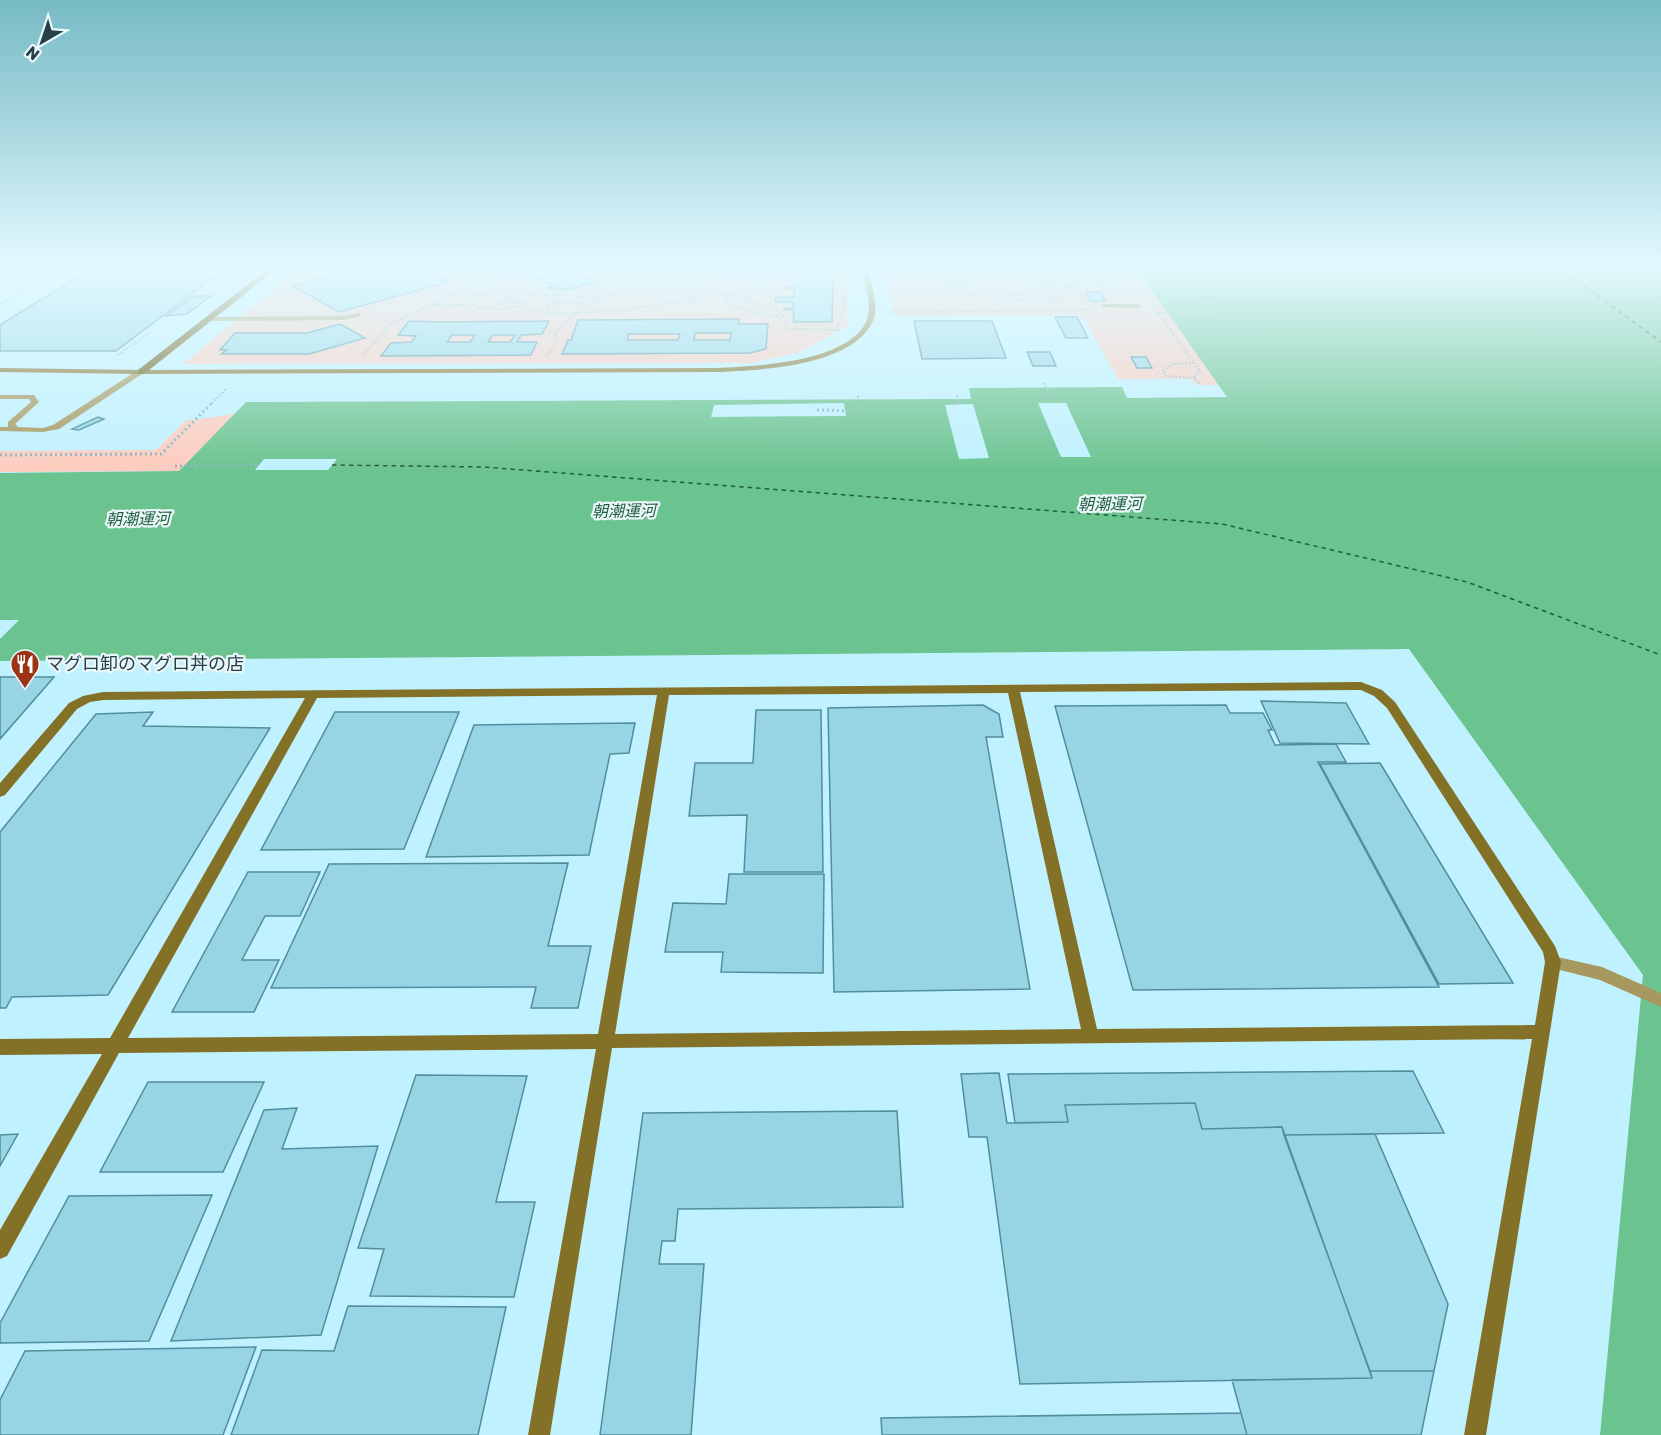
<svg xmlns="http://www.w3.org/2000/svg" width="1661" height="1435" font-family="Rubik,'Noto Sans JP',sans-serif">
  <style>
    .green { fill: #feccbe }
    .water { fill: #6bc38f }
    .pier { fill: #c0f1fe }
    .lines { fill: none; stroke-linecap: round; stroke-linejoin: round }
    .ferry { stroke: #1f5f3d; stroke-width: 1.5; stroke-dasharray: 4.5 4; stroke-linecap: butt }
    .building { fill: #97d5e5; stroke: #518e9d; stroke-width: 1.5; fill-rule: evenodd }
    .path-far1 { stroke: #8cb5c0; stroke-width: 2; stroke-dasharray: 1.5 2; stroke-linecap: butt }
    .path { stroke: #8cb5c0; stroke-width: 3; stroke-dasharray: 2 3; stroke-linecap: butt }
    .lane { fill: #a6985e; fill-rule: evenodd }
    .secondary { fill: #827127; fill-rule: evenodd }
    .primary { fill: #65560b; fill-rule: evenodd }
    .labels { text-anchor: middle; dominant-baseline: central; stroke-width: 4.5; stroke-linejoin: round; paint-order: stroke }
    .far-water-label { font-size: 16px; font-style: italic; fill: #1f5f3d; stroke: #ebf7fa }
    .poi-label { font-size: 18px; fill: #274047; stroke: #ebf7fa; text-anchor: start }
  </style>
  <rect width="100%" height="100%" fill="#c0f1fe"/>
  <!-- green -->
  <path class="green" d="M296 271H848V326L798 353 750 363 183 364Z
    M887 271H1138L1220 385H1196L1191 379H1118L1082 315 894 316Z
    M235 414 179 471 0 472V451L156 450 185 421Z"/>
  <!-- water -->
  <path class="water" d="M1138 271H1661V1435H1600L1643 975 1409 649 0 661V639L19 620H0V473L179 471 246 402 971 399 969 388 1122 387 1127 398 1227 397Z"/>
  <!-- pier -->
  <path class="pier" d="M844 403 846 416 711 417 714 405Z
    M1038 403H1066L1091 457H1061Z
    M973 404 989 458 959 459 945 405Z
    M264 459H337L328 470H255Z"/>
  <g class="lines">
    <!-- ferry -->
    <path class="ferry" d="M1563 271 1661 342
      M332 465 484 467 1222 524 1467 582 1661 655"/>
  </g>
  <!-- building -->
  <path class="building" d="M87 271H205L197 277H214L116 351H0V325Z
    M350 271H427L449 282 339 312 293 286Z
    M497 271H570L594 282 568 290 558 288 551 290 547 288 554 286 523 272 506 277Z
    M723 271H773L772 275H722Z
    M795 276H830L833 285 832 322H794L793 310H784V308H793V302H775L776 297H794V289H785V287H794Z
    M1086 292H1101L1105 301H1090Z
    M193 296H211L187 314 166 316Z
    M1055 317H1077L1088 338H1066Z
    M739 319 738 324H768L766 349 750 353 562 354 568 340H571L578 320ZM695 333H731L730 340H694ZM629 334H680L678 340H627Z
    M409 321 443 322 549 321 542 334 521 335 517 342H537L531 355 381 356 391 343 411 342 416 336 398 335ZM452 335H475L470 342H447ZM493 335H515L510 342H488Z
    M914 321H992L1006 358 922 359Z
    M340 324 365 338 309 354H221L227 350H220L235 333H307Z
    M1027 352H1050L1056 366H1033Z
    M1131 357H1146L1152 368H1137Z
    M98 417 104 419 79 430 72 429Z
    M0 677H54L0 739Z
    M1261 701 1346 703 1369 744 1280 743Z
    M983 705 999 714 1003 737H986L1030 989 834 992 828 708Z
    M1226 705 1230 713H1263L1272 730H1268L1275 745 1336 744 1346 762H1318L1439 987 1133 990 1055 706Z
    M756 710H821L823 872H744L747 815 689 816 695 763H753Z
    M153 712 143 726 270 728 108 995 12 997 6 1008H0V832L96 714Z
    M335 712H459L404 849 261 850Z
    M635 723 629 753 610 754 589 855 426 857 474 725Z
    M1380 763 1513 983 1439 984 1320 764Z
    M568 863 548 946H591L578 1008H531L536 987 271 988 329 864Z
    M248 872H320L300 916H265L242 960H279L254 1012H172Z
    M729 874H824L823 973 721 972 723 952H665L673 903 726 904Z
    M1413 1071 1444 1133 1284 1135 1282 1127 1202 1129 1195 1103 1065 1105 1068 1122 1015 1123 1008 1074Z
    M999 1073 1007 1123 1068 1122 1065 1105 1195 1103 1202 1129 1282 1127 1372 1378 1020 1384 987 1137H969L961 1074Z
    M416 1075 527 1076 496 1202H535L514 1297 370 1296 384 1249 358 1248Z
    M148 1082H264L223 1172H100Z
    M297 1108 282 1149 378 1146 321 1335 171 1341 264 1110Z
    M897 1111 903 1207 678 1209 675 1241H662L659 1264H704L691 1435H600L643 1113Z
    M18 1134 0 1166V1135Z
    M1375 1134 1448 1304 1434 1371H1370L1284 1135Z
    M212 1195 149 1341 0 1343V1323L69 1196Z
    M348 1306 506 1307 478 1435H231L262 1350 334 1351Z
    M256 1347 223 1435H0V1400L25 1351Z
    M1370 1371H1434L1421 1435H1247L1232 1380 1372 1378Z
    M1241 1413 1247 1435H882L881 1418Z"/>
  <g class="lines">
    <!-- path-far1 -->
    <path class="path-far1" d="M592 271 616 279 598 295
      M891 271 914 281 912 290C934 300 949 284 970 279 1000 271 1049 274 1063 306
      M939 271C982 300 1050 303 1095 275
      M1092 271 1104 288
      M1128 271 1144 293
      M940 272 932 278 952 286
      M470 279 517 293 604 297
      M946 289 954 296 979 295 999 301 1009 298 1022 300 1049 297
      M458 293 478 296 471 302
      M1063 293 1079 292 1132 277
      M1028 294V290L1052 285 1076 287 1089 305
      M1202 295 1232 331
      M478 296 500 291
      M1049 296 1054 306
      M729 297 725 302C744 311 763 316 784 317
      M833 297H845
      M508 300 524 303
      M555 303 571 302 587 305
      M0 304 55 271
      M431 305H476V308L501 309 522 306 536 312 560 314 624 310 742 291 788 275V271
      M522 306 536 296
      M1153 306 1200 371 1194 378
      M491 308 515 294
      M547 312 546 309 555 303 557 296
      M887 312 1090 310
      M1158 313 1216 312
      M835 330 845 310V271
      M118 355 150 332
      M363 355 390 324 460 291 470 283 466 271
      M547 356 557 341 555 335C577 300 644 278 684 284 714 289 744 300 774 307L785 317 787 329 840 330
      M1194 363 1173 364 1163 370 1166 376 1194 378 1200 384
      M1044 383 1052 403
      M858 396V403
      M957 396 959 403
      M212 403 227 388"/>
    <!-- path -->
    <path class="path" d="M958 402 959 405
      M817 410 859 411 858 402
      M0 455 161 454 213 402
      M175 466 259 465"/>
    <!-- lane -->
    <path class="lane" d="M1103 304H1138L1141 306 1138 308 1101 307V305Z
      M358 313 360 314V316L343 320 210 321 207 319 210 317 343 316Z
      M138 370 145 372 59 429 43 432 0 431V427H8V422L31 402 29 399H0V395H34L39 402 15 424 18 427 43 428 53 425Z
      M1553 956 1602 967 1661 993V1007L1600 980 1548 967 1545 962 1548 957Z"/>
    <!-- secondary -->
    <path class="secondary" d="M863 271H869C872 286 879 307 873 321 852 367 759 370 716 372L141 374 0 372V368L141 370 716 368C755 366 846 363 866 322 873 307 865 286 863 271Z
      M1361 682 1382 690 1395 702 1555 946 1561 962 1486 1435H1464L1532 1039 612 1048 550 1435H528L596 1049 119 1053 7 1256 0 1259V1230L102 1054 0 1055V1039L110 1038 305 698 103 700 90 702 77 709 5 795 0 797V783L69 703 83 696 103 692ZM1361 690 1374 696 1387 708 1543 952 1545 962 1535 1025 1097 1029 1020 692ZM1008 693 1081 1029 615 1034 669 695ZM657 695 598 1034 128 1038 317 698Z"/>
    <!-- primary -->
    <path class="primary" d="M265 271H274L144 374H138V370Z"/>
  </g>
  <!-- sky -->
  <linearGradient id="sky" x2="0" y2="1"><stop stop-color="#76bac4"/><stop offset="0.57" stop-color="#e3f9ff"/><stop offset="1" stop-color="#e3f9ff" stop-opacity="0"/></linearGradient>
  <rect width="1661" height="472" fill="url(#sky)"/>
  <!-- icons -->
  <defs>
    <g id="restaurant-pin" transform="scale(1.5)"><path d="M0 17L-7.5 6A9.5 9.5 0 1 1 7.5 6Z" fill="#9b3315" stroke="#ebf7fa"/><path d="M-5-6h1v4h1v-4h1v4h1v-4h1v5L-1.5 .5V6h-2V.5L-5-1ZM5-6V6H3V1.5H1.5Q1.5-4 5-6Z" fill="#fff"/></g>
  </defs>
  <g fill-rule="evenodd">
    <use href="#restaurant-pin" x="25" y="664"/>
  </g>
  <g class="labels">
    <!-- far-water labels -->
    <g class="far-water-label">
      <text transform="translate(1110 504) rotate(-1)">朝潮運河</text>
      <text transform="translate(624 511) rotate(-1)">朝潮運河</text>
      <text transform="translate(138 519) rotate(-1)">朝潮運河</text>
    </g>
    <!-- poi labels -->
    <g class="poi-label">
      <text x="46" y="664">マグロ卸のマグロ丼の店</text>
    </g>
  </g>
  <!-- north arrow -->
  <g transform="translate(42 42) rotate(219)" stroke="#ebf7fa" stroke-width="4.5" paint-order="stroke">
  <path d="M0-4.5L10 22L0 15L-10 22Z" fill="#274047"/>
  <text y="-9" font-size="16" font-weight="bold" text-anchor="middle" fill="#274047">N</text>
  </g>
</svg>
